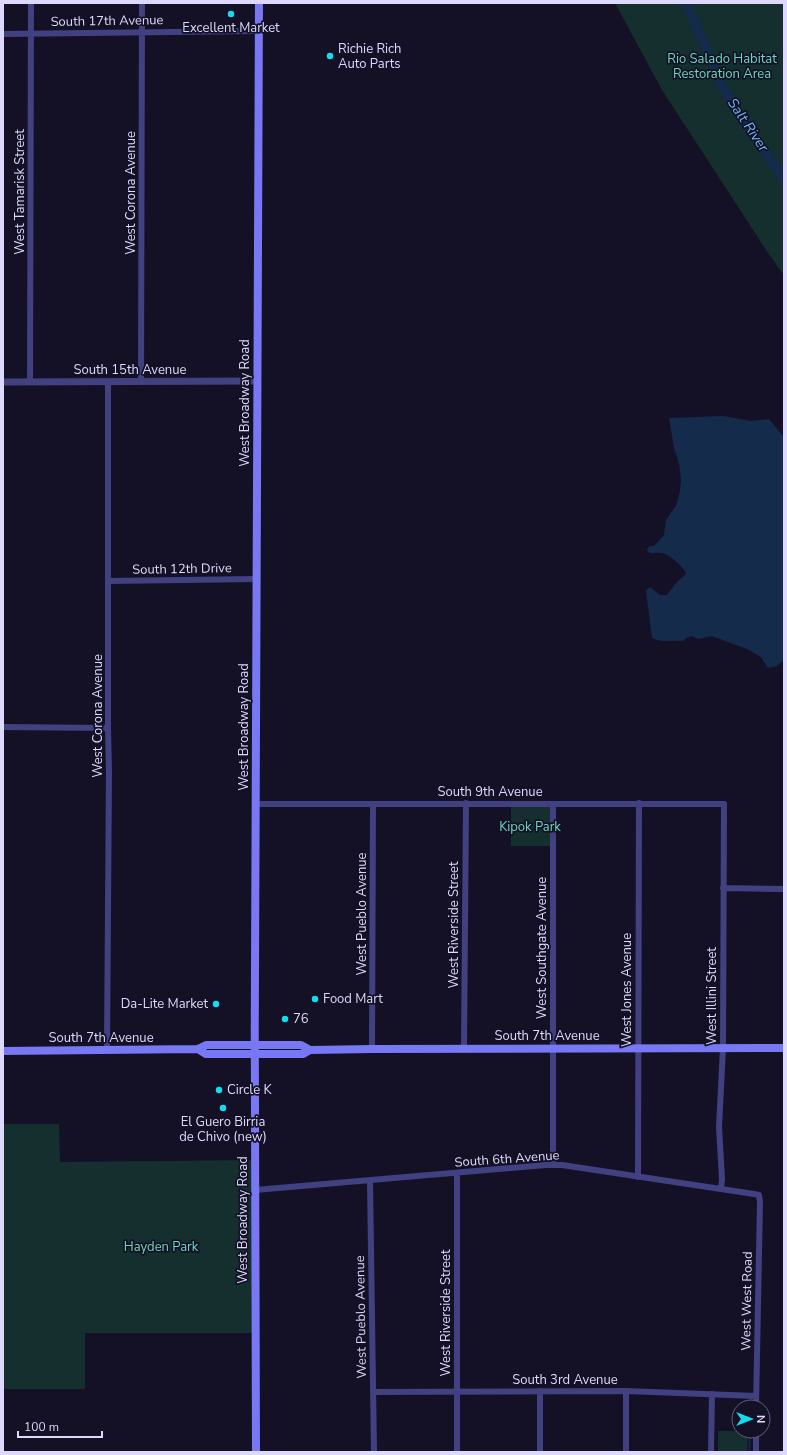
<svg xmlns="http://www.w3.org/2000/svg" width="787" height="1455" font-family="'Nunito Sans',sans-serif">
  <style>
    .green { fill: #152f2e }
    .water { fill: #152b4c }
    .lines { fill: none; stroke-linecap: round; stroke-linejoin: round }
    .stream { stroke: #152b4c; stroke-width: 1.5 }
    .river { stroke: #152b4c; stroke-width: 10 }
    .minor { stroke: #414081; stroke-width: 6 }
    .tertiary { stroke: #414081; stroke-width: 7 }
    .secondary { stroke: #7877f4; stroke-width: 8 }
    .poi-dot { fill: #14dbed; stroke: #141126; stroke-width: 1.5 }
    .labels { text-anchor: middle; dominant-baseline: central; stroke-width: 3.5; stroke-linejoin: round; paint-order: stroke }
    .street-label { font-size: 13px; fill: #dcd9fc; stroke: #141126 }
    .poi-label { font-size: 13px; fill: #dcd9fc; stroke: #141126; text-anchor: start }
    .park-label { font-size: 13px; fill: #6ad7ba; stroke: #141126 }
    .water-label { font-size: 14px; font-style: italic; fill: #6fb9f4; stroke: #141126 }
  </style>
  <rect width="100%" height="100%" fill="#141126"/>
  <!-- green -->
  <path class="green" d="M615 3H784V275L768 253 662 90Z
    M511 807H550V846H511Z
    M3 1124H59L60 1162 254 1160 256 1333H85V1389H3Z
    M718 1431H748L747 1452H718Z"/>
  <!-- water -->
  <path class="water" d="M723 416 751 421 769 419 782 435H784V660L777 666 768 668 761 657 747 649 712 636 698 639 692 636 686 638 683 641C673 640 661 643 652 638L646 591 650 587 660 595H667L676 583 686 574C685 568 669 554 662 553 657 552 654 554 648 552L647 549 650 546H654L664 535 666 520 676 506 680 491 681 480 679 463 674 448 669 418Z"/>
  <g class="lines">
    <!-- stream -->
    <path class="stream" d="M751 1407V1398
      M749 1452 750 1431"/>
    <!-- river -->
    <path class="river" d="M686 3 723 88 735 109 784 179"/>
    <!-- minor -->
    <path class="minor" d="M3 34 259 31
      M30 382 31 3
      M141 382 142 3
      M108 581 256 579
      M3 727 108 728
      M255 804H724L723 1048 719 1127 722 1179 721 1189
      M723 888 784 889
      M464 1048 466 803
      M372 1049 373 804
      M107 1050 109 772 108 728V383
      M553 1165V804
      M638 1177 639 803
      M370 1181 374 1452
      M255 1190 546 1165H562L754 1194 759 1195 760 1202 756 1407
      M373 1392 626 1391 756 1396
      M457 1452V1173
      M540 1452V1391
      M626 1452V1391
      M711 1452 712 1394
      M756 1452V1431"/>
    <!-- tertiary -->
    <path class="tertiary" d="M3 382 257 381"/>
    <!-- secondary -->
    <path class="secondary" d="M198 1049 206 1054H303L310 1050 372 1049 784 1048
      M3 1051 198 1049 206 1045H301L310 1050
      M256 1452C253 969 256 486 259 3"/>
  </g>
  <!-- markers -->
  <g class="poi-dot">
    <circle cx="231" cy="14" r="4"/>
    <circle cx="330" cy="56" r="4"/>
    <circle cx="315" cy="999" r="4"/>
    <circle cx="216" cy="1004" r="4"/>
    <circle cx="285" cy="1019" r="4"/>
    <circle cx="219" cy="1090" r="4"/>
    <circle cx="223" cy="1108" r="4"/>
  </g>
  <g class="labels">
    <!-- street labels -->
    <g class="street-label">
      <text transform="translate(107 21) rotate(-1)">South 17th Avenue</text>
      <text transform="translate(20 192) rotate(-90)">West Tamarisk Street</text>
      <text transform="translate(131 193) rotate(-90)">West Corona Avenue</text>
      <text x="130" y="370">South 15th Avenue</text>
      <text transform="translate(245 403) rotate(-90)">West Broadway Road</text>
      <text transform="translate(182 569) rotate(-1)">South 12th Drive</text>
      <text transform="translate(98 716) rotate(-90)">West Corona Avenue</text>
      <text transform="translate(244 727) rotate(-90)">West Broadway Road</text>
      <text x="490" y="792">South 9th Avenue</text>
      <text transform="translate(362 914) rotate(-90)">West Pueblo Avenue</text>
      <text transform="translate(454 925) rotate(-90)">West Riverside Street</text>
      <text transform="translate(542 948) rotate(-90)">West Southgate Avenue</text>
      <text transform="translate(627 990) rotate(-90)">West Jones Avenue</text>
      <text transform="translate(712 996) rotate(-90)">West Illini Street</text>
      <text x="547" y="1036">South 7th Avenue</text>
      <text x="101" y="1038">South 7th Avenue</text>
      <text transform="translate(507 1159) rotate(-4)">South 6th Avenue</text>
      <text transform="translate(243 1220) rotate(-90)">West Broadway Road</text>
      <text transform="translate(747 1301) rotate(-89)">West West Road</text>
      <text transform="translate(446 1313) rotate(-90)">West Riverside Street</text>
      <text transform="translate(361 1317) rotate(-91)">West Pueblo Avenue</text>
      <text x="565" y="1380">South 3rd Avenue</text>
    </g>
    <!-- poi labels -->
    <g class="poi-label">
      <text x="231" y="28" text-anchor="middle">Excellent Market</text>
      <text x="338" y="49">Richie Rich<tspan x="338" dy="15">Auto Parts</tspan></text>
      <text x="323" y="999">Food Mart</text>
      <text x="208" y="1004" text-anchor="end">Da-Lite Market</text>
      <text x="293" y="1019">76</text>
      <text x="227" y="1090">Circle K</text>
      <text x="223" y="1122" text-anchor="middle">El Guero Birria<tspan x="223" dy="15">de Chivo (new)</tspan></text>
    </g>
    <!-- park labels -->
    <g class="park-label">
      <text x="722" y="59">Rio Salado Habitat<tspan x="722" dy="15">Restoration Area</tspan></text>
      <text x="530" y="827">Kipok Park</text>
      <text x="161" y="1247">Hayden Park</text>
    </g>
    <!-- water labels -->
    <g class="water-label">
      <text transform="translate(748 125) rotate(56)">Salt River</text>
    </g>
  </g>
  <!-- border -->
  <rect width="787" height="1455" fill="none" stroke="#dcd9fc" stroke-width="8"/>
  <!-- north arrow -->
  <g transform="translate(751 1419) rotate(90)"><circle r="19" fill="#141126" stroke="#64617c"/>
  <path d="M0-3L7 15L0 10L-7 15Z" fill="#14dbed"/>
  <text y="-6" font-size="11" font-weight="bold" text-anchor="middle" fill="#dcd9fc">N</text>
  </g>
  <!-- scale -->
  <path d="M18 1431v6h84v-6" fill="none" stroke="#dcd9fc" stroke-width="2"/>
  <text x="24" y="1431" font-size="12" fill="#dcd9fc" stroke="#141126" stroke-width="3" paint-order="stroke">100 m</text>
</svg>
